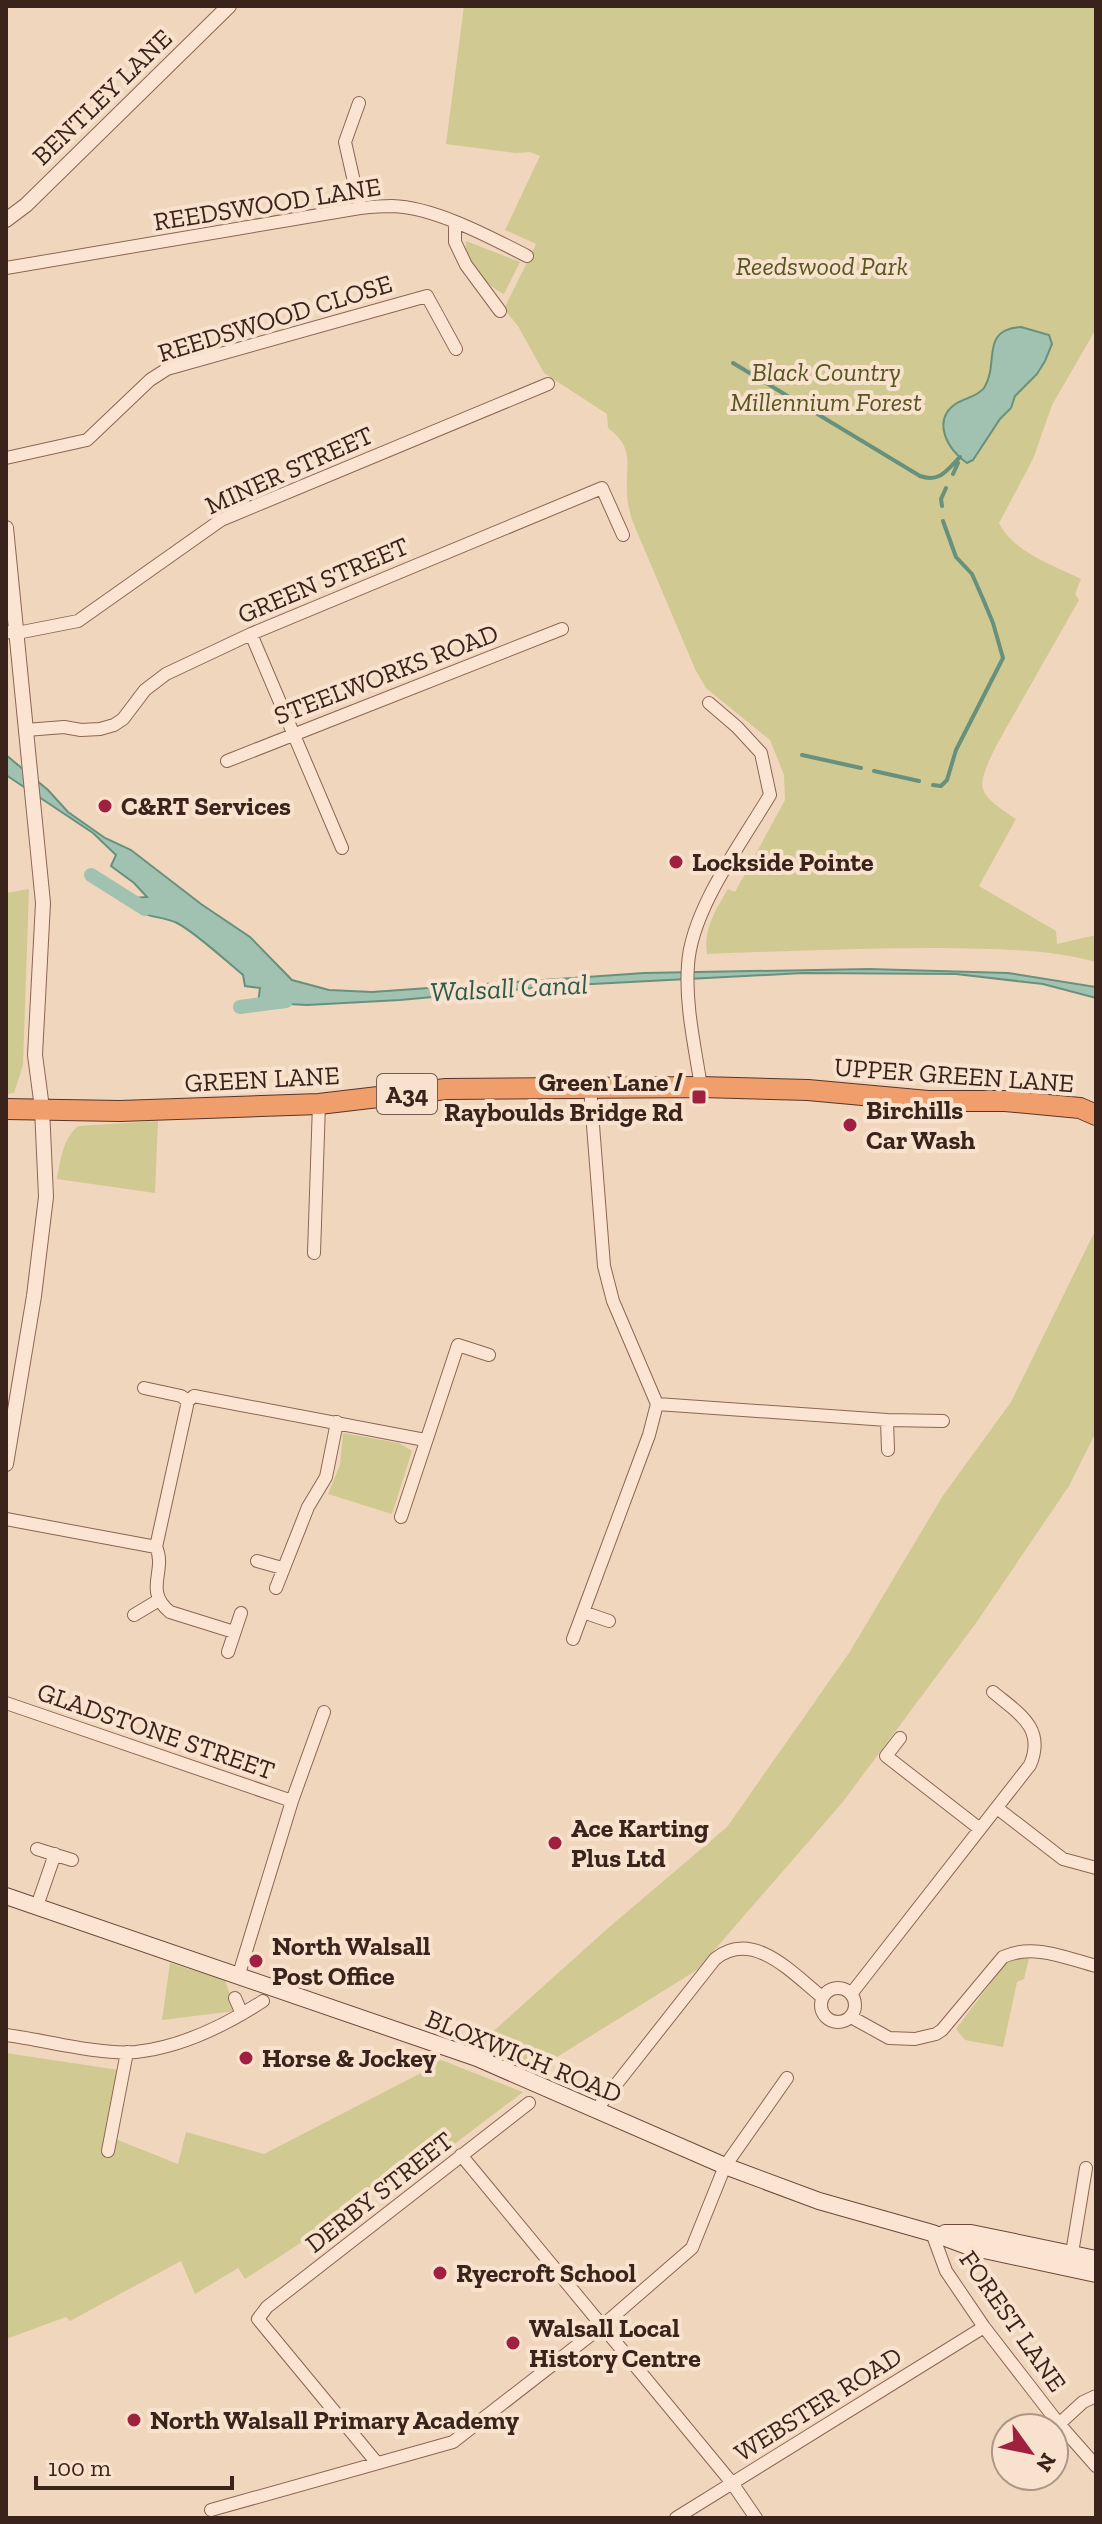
<svg xmlns="http://www.w3.org/2000/svg" width="1102" height="2524" font-family="'Zilla Slab',serif">
  <style>
    .green { fill: #d0c991 }
    .water { fill: #a2c2b1; stroke: #68917d; stroke-width: 2 }
    .lines { fill: none; stroke-linecap: round; stroke-linejoin: round }
    .stream { stroke: #68917d; stroke-width: 4 }
    .canal { stroke: #a2c2b1; stroke-width: 14 }
    .minor-casing { stroke: #8b6555; stroke-width: 14 }
    .tertiary-casing { stroke: #8b6555; stroke-width: 16 }
    .secondary-casing { stroke: #6d4739; stroke-width: 18 }
    .trunk-casing { stroke: #58352a; stroke-width: 22 }
    .minor { stroke: #fbe5d2; stroke-width: 12 }
    .tertiary { stroke: #fbe5d2; stroke-width: 14 }
    .secondary { stroke: #fbe5d2; stroke-width: 16 }
    .trunk { stroke: #f09e6c; stroke-width: 20 }
    .poi-dot { fill: #9f213f; stroke: #f8e2ce; stroke-width: 3 }
    .labels { text-anchor: middle; dominant-baseline: central; stroke-width: 8; stroke-linejoin: round; paint-order: stroke }
    .shield { fill: #f8e2ce; stroke: #725c51; stroke-width: 2 }
    .shield-label { font-size: 24px; font-weight: bold; fill: #39231b }
    .street-label { font-size: 26px; fill: #39231b; stroke: #f8e2ce }
    .park-label { font-size: 26px; font-style: italic; fill: #565720; stroke: #f8e2ce }
    .poi-label { font-size: 26px; font-weight: bold; fill: #39231b; stroke: #f8e2ce; text-anchor: start }
    .water-label { font-size: 28px; font-style: italic; fill: #295a4c; stroke: #f8e2ce }
  </style>
  <rect width="100%" height="100%" fill="#f1d6be"/>
  <!-- green -->
  <path class="green" d="M464 6H1096V329L1052 405 1033 459 999 523C1013 552 1053 565 1081 579L1075 594 1079 600 996 746C975 790 976 792 1016 819L979 886 1056 931 1057 944 1096 935V962C1045 948 991 949 938 948 861 948 784 951 707 954 703 929 716 909 728 889L735 892 785 800 784 775 770 740 706 688 695 669 632 520C630 512 627 503 627 494 625 463 636 450 608 428L607 414 544 373 518 326 504 309 536 244 505 230 540 156 530 152 515 153 446 144Z
    M466 241 520 262 504 294C485 284 463 265 466 241Z
    M29 889 23 1065 14 1093 6 1094V893Z
    M158 1121 155 1193 57 1179C61 1158 62 1141 78 1126Z
    M1096 1229V1432L1069 1486 976 1623 842 1803 697 1970 536 2070 482 2044 489 2035 607 1929 727 1827 849 1653 942 1497 1011 1402Z
    M343 1433 399 1443 412 1451 392 1514 328 1494 340 1465Z
    M1030 1954 1024 1979 1017 1982 1003 2047 965 2040 956 2029 1005 1964Z
    M170 1963 225 1980 235 2011 162 2020Z
    M6 2053 119 2070 113 2138 178 2164 186 2132 264 2154 421 2073 436 2058 523 2092 407 2180 398 2167 345 2214 245 2279 238 2268 195 2294 181 2261 70 2321 66 2317 6 2339Z"/>
  <!-- water -->
  <path class="water" d="M1021 327 1049 335 1052 344 1045 361 1037 374 1015 396 1011 408 1000 419 973 460 967 463C947 450 931 419 957 403 966 398 978 396 984 388 1000 363 979 330 1021 327Z
    M6 755 48 790 68 812 105 838 131 850 201 904 250 937 292 980 329 990 372 992 644 973 869 969 1008 973 1096 987V998L1043 984 956 974 803 973 554 986 400 1000 307 1005 270 1003 240 1007 258 1003 260 988 245 986 243 975C226 961 195 932 177 923 161 915 142 919 130 904L133 898 147 897 134 883 111 866 116 855 93 833 6 775Z"/>
  <g class="lines">
    <!-- stream -->
    <path class="stream" d="M733 363 920 476C940 483 947 470 960 457
      M953 474 958 463
      M942 506 941 499 946 488
      M802 755 861 768
      M874 771 919 781
      M933 785 941 786 947 780 956 750 1003 658 993 623 983 599 972 574 956 557 943 521"/>
    <!-- canal -->
    <path class="canal" d="M91 875 145 909
      M240 1007 286 1001"/>
    <!-- minor casing -->
    <g class="minor-casing">
      <path id="minor" d="M359 103 345 142 360 208
        M455 223V242L466 265 500 311
        M6 268 360 208C370 207 381 206 392 206 434 207 490 237 527 256
        M6 458 87 440 150 380 167 369 427 296 456 349
        M6 632 17 633 78 621 221 520 548 384
        M251 634 342 848
        M26 730 64 727 81 730 100 729 114 725 123 719 145 690 166 674 251 634 602 488 623 535
        M227 761 562 629
        M701 1087C695 1047 685 1005 688 965 691 910 742 842 770 795L761 753 737 727 709 703
        M314 1253 319 1104
        M144 1388 181 1396 188 1401 194 1396 425 1440
        M657 1404 887 1420 943 1421
        M887 1420 888 1450
        M401 1517 458 1345 489 1355
        M6 1519 156 1547C167 1571 143 1590 170 1612L234 1632
        M156 1547 188 1401
        M257 1561 282 1568
        M276 1588 308 1507 326 1477 337 1422
        M583 1612 609 1621
        M134 1615 159 1600
        M573 1639 649 1435 657 1404 613 1301 604 1266 590 1087
        M228 1652 241 1613
        M6 1703 292 1801
        M900 1738 886 1756 980 1829
        M997 1808 1063 1859 1096 1868
        M37 1849 72 1860
        M37 1906 55 1854
        M239 1974 292 1801 324 1712
        M821 2005a17 17 0 1 1 34 0a17 17 0 1 1-34 0Z
        M851 1994 1030 1765C1046 1728 1018 1713 993 1692
        M235 1998 242 2014
        M851 2017 889 2038 915 2039 936 2034 942 2030 1003 1957C1033 1943 1066 1958 1096 1966
        M6 2035C46 2040 97 2055 136 2052 182 2047 226 2025 263 2001
        M596 2110 715 1959C753 1928 793 1974 822 1997
        M108 2151 127 2052
        M461 2155 732 2483 756 2518
        M932 2233 946 2271 984 2327 1059 2424 1096 2466
        M1071 2259 1086 2168
        M1059 2424 1083 2402 1096 2396
        M377 2463 258 2319 267 2307 529 2103
        M211 2510 453 2442 601 2327 692 2248 725 2166 787 2078
        M676 2518 984 2327"/>
    </g>
    <!-- tertiary casing -->
    <g class="tertiary-casing">
      <path id="tertiary" d="M6 220 26 205 229 6
        M6 528 43 903 35 1055 42 1108 46 1197 34 1296 6 1464"/>
    </g>
    <!-- secondary casing -->
    <g class="secondary-casing">
      <path id="secondary" d="M6 1896 477 2058 725 2166 819 2201 932 2233 970 2247 1096 2274
        M945 2233H971L1096 2259"/>
    </g>
    <!-- trunk casing -->
    <g class="trunk-casing">
      <path id="trunk" d="M6 1109 120 1111 319 1104 446 1089 701 1087 808 1090 928 1101H1005L1080 1108 1096 1115"/>
    </g>
    <!-- minor -->
    <use href="#minor" class="minor"/>
    <!-- tertiary -->
    <use href="#tertiary" class="tertiary"/>
    <!-- secondary -->
    <use href="#secondary" class="secondary"/>
    <!-- trunk -->
    <use href="#trunk" class="trunk"/>
  </g>
  <!-- markers -->
  <g class="poi-dot">
    <circle cx="105" cy="806" r="8"/>
    <circle cx="676" cy="862" r="8"/>
    <rect x="691" y="1089" width="16" height="16" rx="4"/>
    <circle cx="850" cy="1125" r="8"/>
    <circle cx="555" cy="1843" r="8"/>
    <circle cx="256" cy="1961" r="8"/>
    <circle cx="246" cy="2058" r="8"/>
    <circle cx="440" cy="2273" r="8"/>
    <circle cx="513" cy="2343" r="8"/>
    <circle cx="134" cy="2420" r="8"/>
  </g>
  <g class="labels">
    <!-- shield labels -->
    <rect class="shield" x="377" y="1074" width="60" height="40" rx="6"/>
    <g class="shield-label">
      <text x="407" y="1094">A34</text>
    </g>
    <!-- street labels -->
    <g class="street-label">
      <text transform="translate(102 97) rotate(-44)">BENTLEY LANE</text>
      <text transform="translate(267 204) rotate(-9)">REEDSWOOD LANE</text>
      <text transform="translate(275 318) rotate(-17)">REEDSWOOD CLOSE</text>
      <text transform="translate(289 470) rotate(-24)">MINER STREET</text>
      <text transform="translate(323 580) rotate(-23)">GREEN STREET</text>
      <text transform="translate(386 674) rotate(-21)">STEELWORKS ROAD</text>
      <text transform="translate(954 1075) rotate(4)">UPPER GREEN LANE</text>
      <text transform="translate(262 1079) rotate(-3)">GREEN LANE</text>
      <text transform="translate(156 1731) rotate(19)">GLADSTONE STREET</text>
      <text transform="translate(524 2056) rotate(22)">BLOXWICH ROAD</text>
      <text transform="translate(379 2192) rotate(-38)">DERBY STREET</text>
      <text transform="translate(1013 2321) rotate(55)">FOREST LANE</text>
      <text transform="translate(818 2404) rotate(-32)">WEBSTER ROAD</text>
    </g>
    <!-- park labels -->
    <g class="park-label">
      <text x="822" y="266">Reedswood Park</text>
      <text x="826" y="372">Black Country<tspan x="826" dy="30">Millennium Forest</tspan></text>
    </g>
    <!-- poi labels -->
    <g class="poi-label">
      <text x="121" y="806">C&amp;RT Services</text>
      <text x="692" y="862">Lockside Pointe</text>
      <text x="683" y="1082" text-anchor="end">Green Lane /<tspan x="683" dy="30">Rayboulds Bridge Rd</tspan></text>
      <text x="866" y="1110">Birchills<tspan x="866" dy="30">Car Wash</tspan></text>
      <text x="571" y="1828">Ace Karting<tspan x="571" dy="30">Plus Ltd</tspan></text>
      <text x="272" y="1946">North Walsall<tspan x="272" dy="30">Post Office</tspan></text>
      <text x="262" y="2058">Horse &amp; Jockey</text>
      <text x="456" y="2273">Ryecroft School</text>
      <text x="529" y="2328">Walsall Local<tspan x="529" dy="30">History Centre</tspan></text>
      <text x="150" y="2420">North Walsall Primary Academy</text>
    </g>
    <!-- water labels -->
    <g class="water-label">
      <text transform="translate(509 988) rotate(-3)">Walsall Canal</text>
    </g>
  </g>
  <!-- border -->
  <rect width="1102" height="2524" fill="none" stroke="#39231b" stroke-width="16"/>
  <!-- north arrow -->
  <g transform="translate(1030 2452) rotate(123)"><circle r="38" fill="#f8e2ce" stroke="#ac9686" stroke-width="2"/>
  <path d="M0-6L14 30L0 20L-14 30Z" fill="#9f213f"/>
  <text y="-12" font-size="22" font-weight="bold" text-anchor="middle" fill="#39231b">N</text>
  </g>
  <!-- scale -->
  <path d="M36 2476v12h196v-12" fill="none" stroke="#39231b" stroke-width="4"/>
  <text x="48" y="2476" font-size="24" fill="#39231b" stroke="#f8e2ce" stroke-width="6" paint-order="stroke">100 m</text>
</svg>
